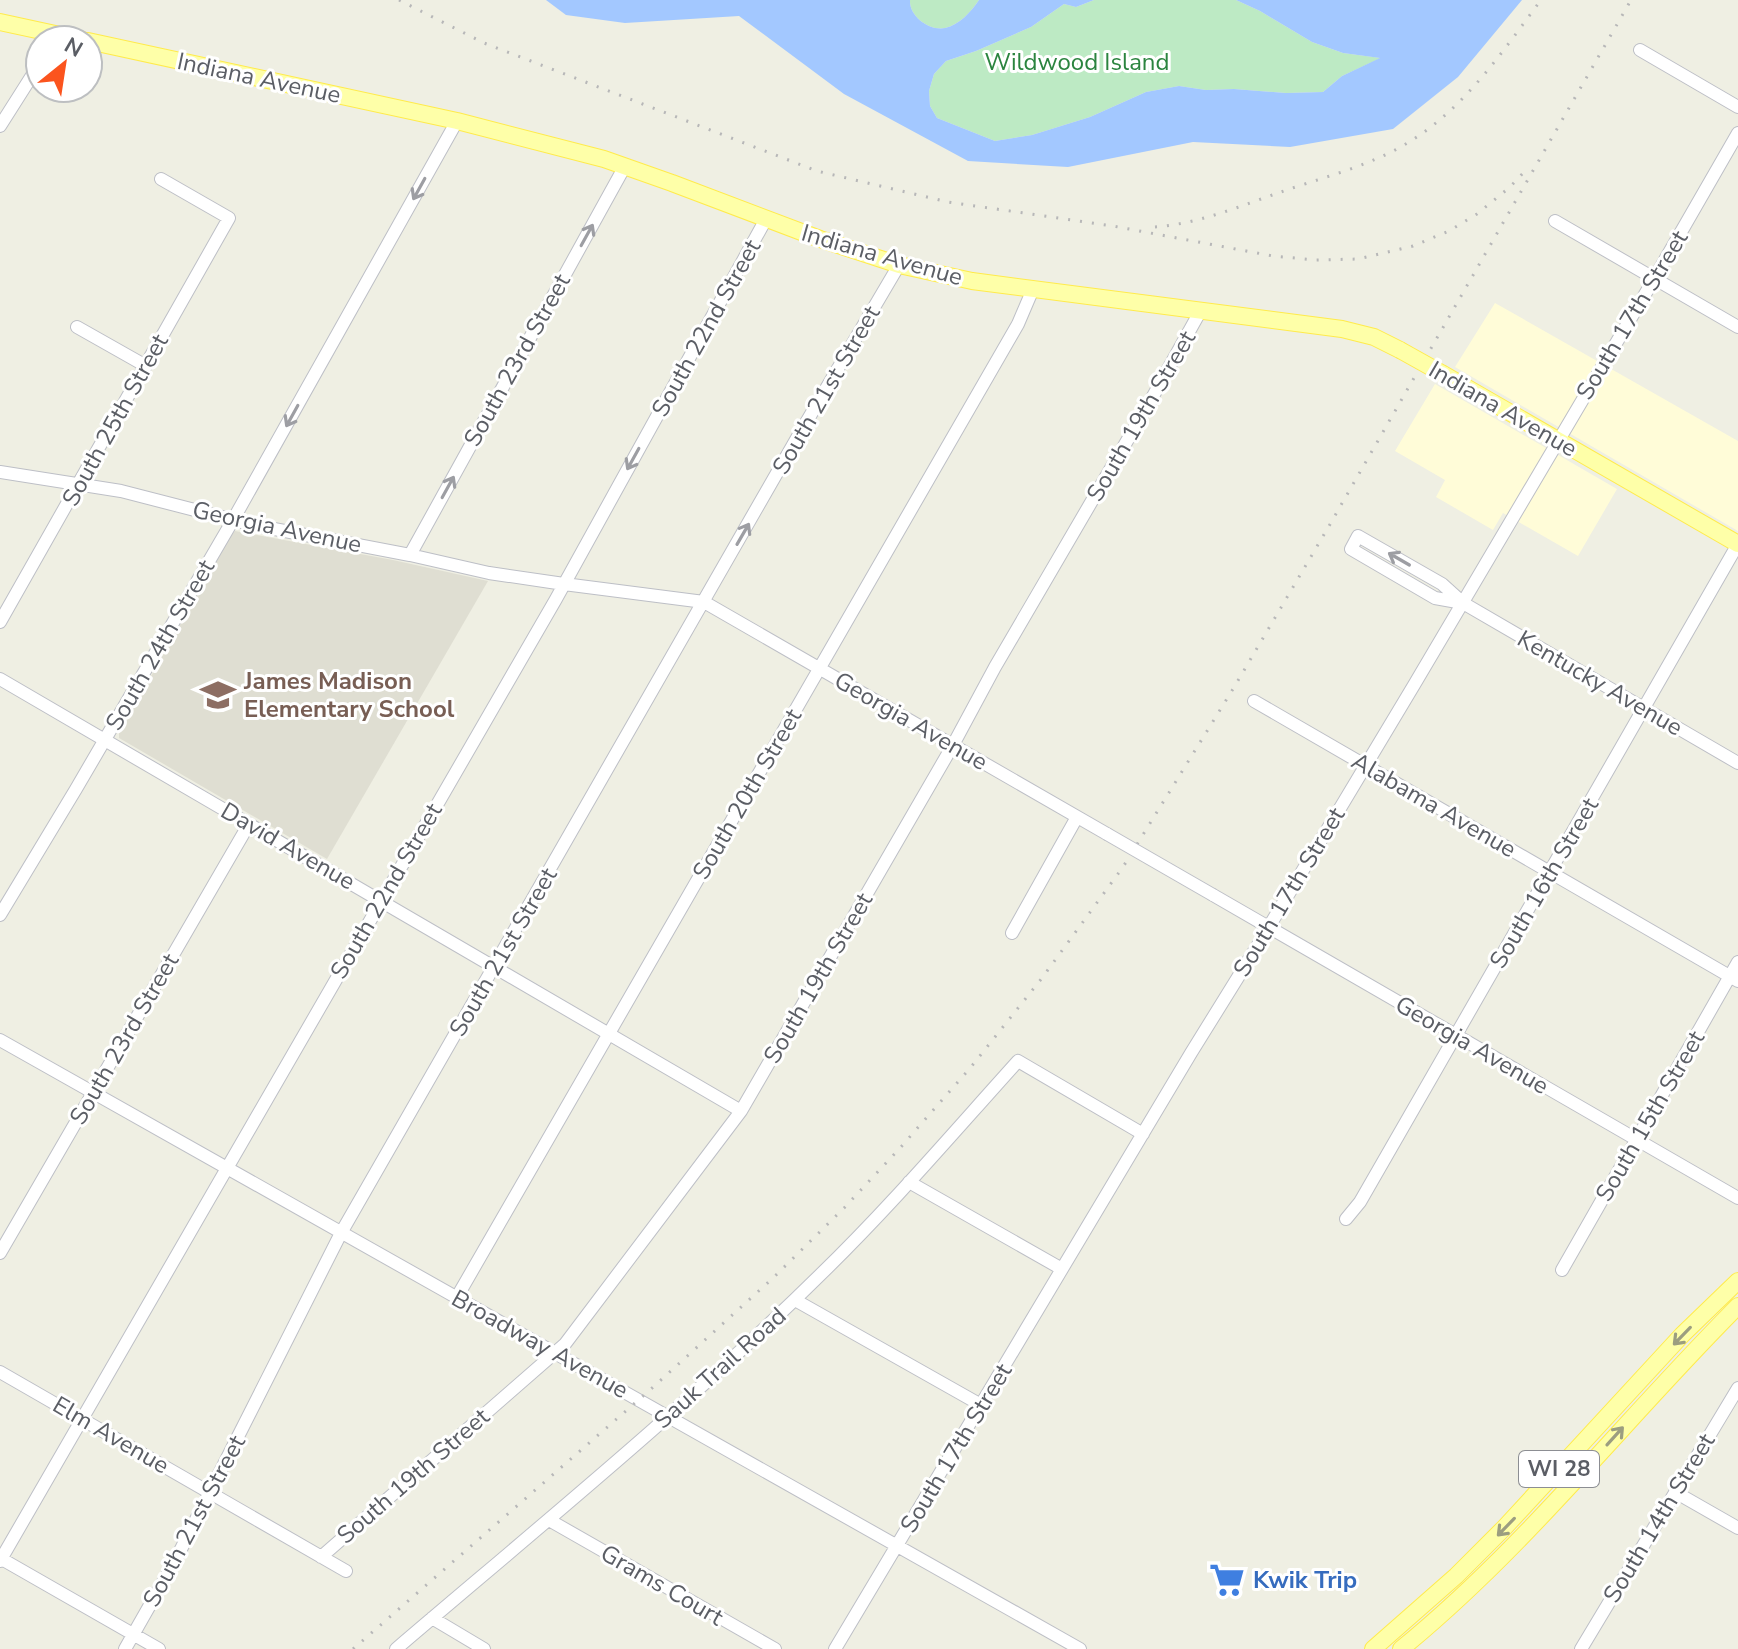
<svg xmlns="http://www.w3.org/2000/svg" width="1738" height="1649" font-family="'Nunito Sans',sans-serif">
  <style>
    .commercial { fill: #fffcd8 }
    .education { fill: #dfded2 }
    .green { fill: #bdeac4 }
    .water { fill: #a3c8ff }
    .lines { fill: none; stroke-linecap: round; stroke-linejoin: round }
    .minor-casing { stroke: #bdbfc6; stroke-width: 14 }
    .major-casing { stroke: #ffeb4c; stroke-width: 18 }
    .minor { stroke: #fff; stroke-width: 12 }
    .major { stroke: #feffa8; stroke-width: 16 }
    .rail { stroke: #b7b7b8; stroke-width: 3; stroke-dasharray: 2 10; stroke-linecap: butt }
    .minor-bridge-casing { stroke: #bdbfc6; stroke-width: 14; stroke-linecap: butt }
    .major-bridge-casing { stroke: #ffeb4c; stroke-width: 18; stroke-linecap: butt }
    .minor-bridge { stroke: #fff; stroke-width: 12 }
    .major-bridge { stroke: #feffa8; stroke-width: 16 }
    .oneway { stroke: #9d9ea3 }
    .oneway2 { stroke: #9c9e80 }
    .labels { text-anchor: middle; dominant-baseline: central; stroke-width: 6; stroke-linejoin: round; paint-order: stroke }
    .shield { fill: #fff; stroke: #8c8e93; stroke-width: 2 }
    .shield-label { font-size: 22px; font-weight: bold; fill: #5b5e65 }
    .park-label { font-size: 24px; fill: #2b843f; stroke: #fff }
    .street-label { font-size: 24px; fill: #5b5e65; stroke: #fff }
    .education-label { font-size: 24px; font-weight: bold; fill: #785e54; stroke: #fff; text-anchor: start }
    .shop-label { font-size: 24px; font-weight: bold; fill: #366cbe; stroke: #fff; text-anchor: start }
  </style>
  <rect width="100%" height="100%" fill="#efefe3"/>
  <!-- commercial -->
  <path class="commercial" d="M1495 303 1738 441V531L1455 367Z
    M1435 384 1617 489 1578 556 1503 513 1493 530 1436 497 1445 480 1395 451Z"/>
  <!-- education -->
  <path class="education" d="M235 531 393 560 488 581 327 859 119 738V733L230 536Z"/>
  <!-- green -->
  <path class="green" d="M910 0H979C971 12 959 25 945 28 929 31 909 16 910 0Z
    M1094 0H1236L1260 11 1312 42 1343 53 1381 58 1342 76 1323 92 1286 93 1234 89 1206 90 1179 86 1146 92 1090 117 1032 135 995 141 937 118 930 106 929 91 934 74 946 61 976 51 1031 27 1064 4 1076 7Z"/>
  <!-- water -->
  <path class="water" d="M546 0H910C909 16 929 31 945 28 959 25 971 12 979 0H1094L1076 7 1064 4 1031 27 976 51 946 61 934 74 929 91 930 106 937 118 995 141 1032 135 1090 117 1146 92 1179 86 1206 90 1234 89 1286 93 1323 92 1342 76 1380 58 1343 53 1312 42 1260 11 1236 0H1522L1458 77 1393 129 1290 147 1193 142 1068 167 968 161 844 94 739 16 625 23 566 15Z"/>
  <g class="lines">
    <!-- minor casing -->
    <g class="minor-casing">
      <path id="minor" d="M1640 50 1738 107
        M0 126 40 63
        M1555 221 1738 327
        M77 327 146 366
        M0 472 121 491 253 525 410 555 489 573 564 584 704 602 1107 834
        M410 555 625 166
        M1463 603 1435 598 1351 549 1358 536 1442 584 1463 603 1738 763
        M0 622 229 218 161 179
        M0 679 741 1111
        M1254 701 1738 981
        M1213 895 1738 1198
        M0 915 76 789 233 520 457 121
        M1012 933 1077 817
        M0 1040 1080 1649
        M909 1182 1062 1269
        M1346 1219 1360 1202 1738 544
        M0 1253 249 824
        M1562 1270 1738 962
        M457 1297 1018 324 1033 289
        M795 1300 981 1405
        M0 1372 346 1571
        M1675 1492 1738 1528
        M549 1520 775 1649
        M321 1557 565 1344 741 1111 953 745 995 667 1152 398 1201 310
        M0 1558 159 1649
        M0 1561 556 599 766 219
        M432 1618 484 1649
        M125 1649 175 1561 341 1233 797 438 899 265
        M396 1649C539 1527 686 1407 820 1275 890 1207 953 1133 1018 1061L1143 1134
        M835 1649 1191 1053 1258 945 1414 685 1654 279 1738 133
        M1581 1649 1738 1388"/>
    </g>
    <!-- major casing -->
    <g class="major-casing">
      <path id="major" d="M0 22 83 40
        M88 41 457 121 604 159 672 183 820 239 899 265 972 281 1342 329 1374 337 1400 350
        M1443 374 1738 544
        M1373 1649 1456 1576 1505 1527 1682 1335 1738 1281
        M1401 1649C1526 1547 1625 1419 1738 1306"/>
    </g>
    <!-- minor -->
    <use href="#minor" class="minor"/>
    <!-- major -->
    <use href="#major" class="major"/>
    <!-- rail -->
    <path class="rail" d="M399 0 484 43 817 171 948 202 1113 226 1273 256 1316 260 1358 259 1413 246 1449 231 1477 214 1510 187 1526 170
      M1155 227C1197 224 1238 207 1278 193 1320 178 1371 166 1409 142 1465 108 1502 52 1541 0
      M353 1649 651 1389 773 1278 845 1207 900 1148 971 1067 1042 978 1123 867 1233 689 1329 526 1631 0"/>
    <!-- minor-bridge casing -->
    <g class="minor-bridge-casing">
      <path id="minor-bridge" d="M1107 834 1213 895"/>
    </g>
    <!-- major-bridge casing -->
    <g class="major-bridge-casing">
      <path id="major-bridge" d="M1400 350 1443 374"/>
    </g>
    <!-- minor-bridge -->
    <use href="#minor-bridge" class="minor-bridge"/>
    <!-- major-bridge -->
    <use href="#major-bridge" class="major-bridge"/>
  </g>
  <!-- one-way arrows -->
  <defs><path id="oneway-shaft" d="M-6 0H5M1.5-3L5.5 0L1.5 3" fill="none" stroke-width="1.6" stroke-linecap="round" stroke-linejoin="round" transform="scale(2)"/></defs>
  <g class="oneway">
    <use href="#oneway-shaft" transform="translate(419 189) rotate(119)"/>
    <use href="#oneway-shaft" transform="translate(587 235) rotate(-61)"/>
    <use href="#oneway-shaft" transform="translate(292 416) rotate(119)"/>
    <use href="#oneway-shaft" transform="translate(633 459) rotate(119)"/>
    <use href="#oneway-shaft" transform="translate(448 487) rotate(-61)"/>
    <use href="#oneway-shaft" transform="translate(743 534) rotate(-60)"/>
    <use href="#oneway-shaft" transform="translate(1399 559) rotate(-150)"/>
  </g>
  <g class="oneway2">
    <use href="#oneway-shaft" transform="translate(1682 1336) rotate(134)"/>
    <use href="#oneway-shaft" transform="translate(1615 1436) rotate(-48)"/>
    <use href="#oneway-shaft" transform="translate(1506 1527) rotate(134)"/>
  </g>
  <!-- icons -->
  <defs>
    <g id="school-bare" transform="scale(2.76)"><path d="M0-5L7-2L0 1L-7-2ZM-4 1L0 2.5L4 1V4Q0 6-4 4Z" fill="#8d6e63" stroke="#fff" stroke-width="2.5" paint-order="stroke"/></g>
    <g id="supermarket-bare" transform="scale(2.76)"><path d="M-6-5.5h2.5l.6 2H6L4.5 2H-2.5L-4.4-4H-6ZM-1.5 3.2a1.3 1.3 0 1 0 .1 0ZM3 3.2a1.3 1.3 0 1 0 .1 0Z" fill="#3f7fe0" stroke="#fff" stroke-width="2.5" paint-order="stroke"/></g>
  </defs>
  <g fill-rule="evenodd">
    <use href="#school-bare" x="218" y="695"/>
    <use href="#supermarket-bare" x="1227" y="1580"/>
  </g>
  <g class="labels">
    <!-- shield labels -->
    <rect class="shield" x="1519" y="1451" width="80" height="36" rx="6"/>
    <g class="shield-label">
      <text x="1559" y="1469">WI 28</text>
    </g>
    <!-- park labels -->
    <g class="park-label">
      <text x="1077" y="62">Wildwood Island</text>
    </g>
    <!-- street labels -->
    <g class="street-label">
      <text transform="translate(259 78) rotate(12)">Indiana Avenue</text>
      <text transform="translate(882 255) rotate(16)">Indiana Avenue</text>
      <text transform="translate(1632 315) rotate(-59)">South 17th Street</text>
      <text transform="translate(706 328) rotate(-61)">South 22nd Street</text>
      <text transform="translate(517 360) rotate(-61)">South 23rd Street</text>
      <text transform="translate(826 390) rotate(-60)">South 21st Street</text>
      <text transform="translate(1503 409) rotate(30)">Indiana Avenue</text>
      <text transform="translate(1141 416) rotate(-60)">South 19th Street</text>
      <text transform="translate(115 420) rotate(-61)">South 25th Street</text>
      <text transform="translate(277 527) rotate(12)">Georgia Avenue</text>
      <text transform="translate(160 645) rotate(-60)">South 24th Street</text>
      <text transform="translate(1600 683) rotate(30)">Kentucky Avenue</text>
      <text transform="translate(911 721) rotate(30)">Georgia Avenue</text>
      <text transform="translate(747 794) rotate(-60)">South 20th Street</text>
      <text transform="translate(1434 805) rotate(30)">Alabama Avenue</text>
      <text transform="translate(288 846) rotate(30)">David Avenue</text>
      <text transform="translate(1544 883) rotate(-60)">South 16th Street</text>
      <text transform="translate(386 891) rotate(-60)">South 22nd Street</text>
      <text transform="translate(1289 892) rotate(-59)">South 17th Street</text>
      <text transform="translate(503 952) rotate(-60)">South 21st Street</text>
      <text transform="translate(818 978) rotate(-60)">South 19th Street</text>
      <text transform="translate(124 1039) rotate(-60)">South 23rd Street</text>
      <text transform="translate(1472 1045) rotate(30)">Georgia Avenue</text>
      <text transform="translate(1650 1116) rotate(-60)">South 15th Street</text>
      <text transform="translate(540 1344) rotate(29)">Broadway Avenue</text>
      <text transform="translate(720 1368) rotate(-42)">Sauk Trail Road</text>
      <text transform="translate(111 1435) rotate(30)">Elm Avenue</text>
      <text transform="translate(956 1448) rotate(-59)">South 17th Street</text>
      <text transform="translate(413 1476) rotate(-41)">South 19th Street</text>
      <text transform="translate(1659 1518) rotate(-59)">South 14th Street</text>
      <text transform="translate(194 1521) rotate(-62)">South 21st Street</text>
      <text transform="translate(662 1585) rotate(30)">Grams Court</text>
    </g>
    <!-- education labels -->
    <g class="education-label">
      <text x="244" y="681">James Madison<tspan x="244" dy="28">Elementary School</tspan></text>
    </g>
    <!-- shop labels -->
    <g class="shop-label">
      <text x="1253" y="1580">Kwik Trip</text>
    </g>
  </g>
  <!-- north arrow -->
  <g transform="translate(64 64) rotate(30)"><circle r="38" fill="#ffffff" stroke="#bdbfc1" stroke-width="2"/>
  <path d="M0-6L14 30L0 20L-14 30Z" fill="#fb541e"/>
  <text y="-12" font-size="22" font-weight="bold" text-anchor="middle" fill="#5b5e65">N</text>
  </g>
</svg>
